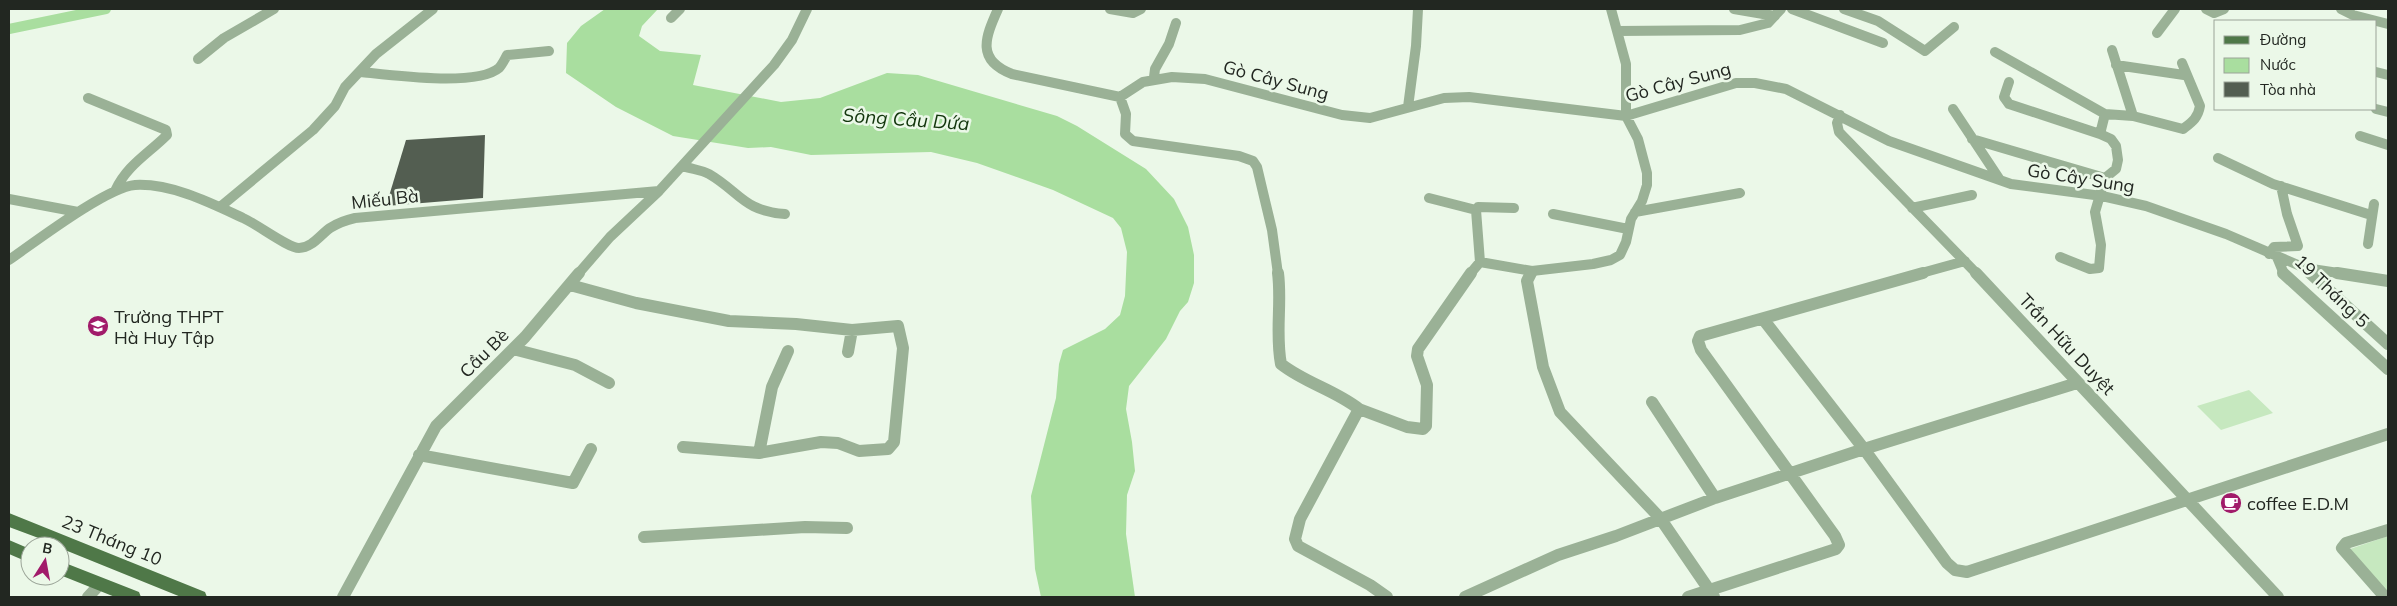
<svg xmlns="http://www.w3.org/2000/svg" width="2397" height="606" font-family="Mulish,sans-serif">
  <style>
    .green { fill: #c6e8bf }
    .water { fill: #a9de9f }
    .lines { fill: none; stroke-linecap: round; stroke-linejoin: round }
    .canal { stroke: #a9de9f; stroke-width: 10 }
    .building { fill: #535e51 }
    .minor-far1 { stroke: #9ab196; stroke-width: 10 }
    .minor { stroke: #9ab196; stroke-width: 12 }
    .major { fill: #4f7848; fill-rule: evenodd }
    .labels { text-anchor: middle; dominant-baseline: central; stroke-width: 5; stroke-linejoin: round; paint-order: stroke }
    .street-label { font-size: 18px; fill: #222721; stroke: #ebf8e8 }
    .poi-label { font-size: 18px; fill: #222721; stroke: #ebf8e8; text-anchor: start }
    .water-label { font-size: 19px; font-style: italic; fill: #12360c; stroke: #ebf8e8 }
  </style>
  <rect width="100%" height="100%" fill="#ebf8e8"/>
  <!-- green -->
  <path class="green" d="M2249 390 2273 413 2221 430 2197 406Z
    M2388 536V593L2350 549Z"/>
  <!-- water -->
  <path class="water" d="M605 9H658L642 26 639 36 660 51 701 55 693 85 781 102 820 98 887 73 918 75 1057 116 1077 126 1146 169 1174 199 1188 227 1194 255V283L1188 302 1180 311 1166 339 1129 386 1126 409 1132 442 1135 471 1127 495 1126 534 1135 597H1041L1035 569 1031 496 1056 398 1059 364 1063 350 1105 329 1120 315 1125 296 1127 252 1121 228 1113 218 1053 190 977 163 931 152 811 155 771 147 748 148 673 136 616 107 566 73 567 43 581 26Z"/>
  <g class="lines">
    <!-- canal -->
    <path class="canal" d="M9 29 106 9"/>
  </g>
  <!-- building -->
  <path class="building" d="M485 135 483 198 386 206 406 140Z"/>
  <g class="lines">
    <!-- minor-far1 -->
    <path class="minor-far1" d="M998 9C985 38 976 60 1012 74L1120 97 1143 82 1172 77 1205 79 1342 115 1370 118 1444 98 1469 97 1626 116 1736 83H1755L1786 89 1889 141 2011 184 2102 196 2146 206 2226 234 2305 268 2345 274
      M1110 9 1133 13 1141 9
      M1734 9 1775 16
      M1792 9 1883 43
      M1844 9 1878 21 1925 51 1954 27
      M2206 9 2214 13 2224 9
      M2341 9 2353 15 2388 24
      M671 18 680 9
      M1618 31 1740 30 1768 23 1781 9
      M2157 33 2175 9
      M1995 52 2105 114
      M198 59 224 38 274 9
      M2116 65 2184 75
      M361 72C390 75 477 87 499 68 502 65 505 59 507 55L549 51
      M2376 72 2388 75
      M1154 77 1155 69 1169 44 1176 23
      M2009 82 2004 97 2009 104 2100 134 2111 139 2116 146 2118 160 2116 169 2105 178 2095 212 2101 245 2099 268 2090 269 2060 257
      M1120 97 1126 114 1125 134 1133 141 1239 156 1253 161 1257 167 1272 230 1278 274
      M88 98 166 130 167 135C148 154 127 165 115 191
      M1408 107 1416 46 1418 9
      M1953 109 2000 180
      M2376 109 2388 112
      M1840 115 1837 123 1839 132 1977 274
      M2133 116 2183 129C2192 122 2198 118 2200 106L2182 63
      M2100 134 2105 114 2133 116 2112 50
      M2360 136 2388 145
      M1972 139 2105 178
      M2218 158 2273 184 2371 215
      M683 166C691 169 702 170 709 174 740 192 743 211 785 214
      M1429 198 1476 210 1478 207 1514 208
      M9 199 78 212
      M220 207 313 130 335 106 345 87 376 54 433 9
      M1912 208 1972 195
      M1476 210 1480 262
      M1635 212 1740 193
      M1553 214 1628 229
      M2368 244 2374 204
      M2269 254 2274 247 2298 246 2287 214 2281 186
      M2277 257 2284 274
      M9 260C35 242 107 187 135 185 171 183 211 203 243 218 257 224 288 248 299 248 312 248 321 234 330 228 338 223 346 220 355 218L659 191
      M2305 268 2312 274
      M578 274 610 237 659 191 774 65 792 40 807 9
      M1470 274 1480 262 1532 271
      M1530 274 1532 271 1593 264 1611 260 1620 255 1626 242 1631 219 1642 201 1647 185V173L1638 139 1626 116V64L1611 9
      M1918 274 1965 261"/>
    <!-- minor -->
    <path class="minor" d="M1278 273C1282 303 1275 334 1281 364 1305 383 1335 390 1359 409L1300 519 1295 539 1298 546 1370 585 1387 597
      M1531 273 1527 281 1543 367 1560 412 1660 518 1714 597
      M1976 273 2278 597
      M2283 273 2388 369
      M2310 273 2388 344
      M2337 273 2388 281
      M570 285 636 303 729 321 796 324 852 330 898 326 903 348 894 442 888 449 859 451 838 443 821 442 759 453 683 447
      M1763 319 1864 449 2077 383
      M513 349 575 365 609 383
      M848 352 852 330
      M1652 402 1715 498
      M1359 409 1407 427 1423 429 1426 426 1427 385 1417 356 1418 349 1471 273
      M759 453 772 387 788 351
      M419 455 573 483 591 449
      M644 537 805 527 847 528
      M88 597 100 584
      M343 597 436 426 525 337 579 273
      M1465 597 1558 555 1616 536 1715 498 1864 449 1947 563 1955 570 1967 572 2388 434
      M1688 597 1836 549 1839 545 1835 536 1701 350 1698 341 1700 336 1923 273
      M2385 597 2342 548 2346 543 2388 530"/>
    <!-- major -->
    <path class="major" d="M9 513 205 592 207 597H181L60 548V546L9 527Z
      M9 540 30 549V563L9 554Z
      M60 561 139 592 141 597H115L60 575Z"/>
  </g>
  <!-- icons -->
  <defs>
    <g id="school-disc" transform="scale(1.125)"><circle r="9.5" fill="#a11b6a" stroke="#ebf8e8"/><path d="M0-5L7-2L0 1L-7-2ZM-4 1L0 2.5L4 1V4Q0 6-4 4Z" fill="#fff"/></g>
    <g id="cafe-disc" transform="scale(1.125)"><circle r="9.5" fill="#a11b6a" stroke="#ebf8e8"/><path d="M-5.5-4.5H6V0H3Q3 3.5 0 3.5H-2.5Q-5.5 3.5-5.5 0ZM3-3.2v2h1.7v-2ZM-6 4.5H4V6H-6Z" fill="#fff"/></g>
  </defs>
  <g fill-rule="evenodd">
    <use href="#school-disc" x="98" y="326"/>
    <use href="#cafe-disc" x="2231" y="503"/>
  </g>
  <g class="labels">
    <!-- street labels -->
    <g class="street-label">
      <text transform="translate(1276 80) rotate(15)">Gò Cây Sung</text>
      <text transform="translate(1678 82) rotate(-15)">Gò Cây Sung</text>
      <text transform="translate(2081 178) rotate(9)">Gò Cây Sung</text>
      <text transform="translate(385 199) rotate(-6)">Miếu Bà</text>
      <text transform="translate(2332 291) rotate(44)">19 Tháng 5</text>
      <text transform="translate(2067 344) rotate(47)">Trần Hữu Duyệt</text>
      <text transform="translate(484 353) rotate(-45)">Cầu Bè</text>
      <text transform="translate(112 540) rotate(22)">23 Tháng 10</text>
    </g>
    <!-- poi labels -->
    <g class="poi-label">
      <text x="114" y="316">Trường THPT<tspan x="114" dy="21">Hà Huy Tập</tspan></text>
      <text x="2247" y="503">coffee E.D.M</text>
    </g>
    <!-- water labels -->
    <g class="water-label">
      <text transform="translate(906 119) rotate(4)">Sông Cầu Dứa</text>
    </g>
  </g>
  <!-- border -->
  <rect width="2397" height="606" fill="none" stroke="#222721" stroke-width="20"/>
  <!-- legend -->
  <rect x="2214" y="20" width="162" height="90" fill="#ebf8e8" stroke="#9ba498"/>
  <rect x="2224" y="36" width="25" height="8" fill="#4f7848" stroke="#9ba498"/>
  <text x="2260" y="45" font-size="15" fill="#222721">Đường</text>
  <rect x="2224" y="58" width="25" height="15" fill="#a9de9f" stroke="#9ba498"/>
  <text x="2260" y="70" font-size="15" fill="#222721">Nước</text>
  <rect x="2224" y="82" width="25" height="15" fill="#535e51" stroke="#9ba498"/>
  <text x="2260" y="95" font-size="15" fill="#222721">Tòa nhà</text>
  <!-- north arrow -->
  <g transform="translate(45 561) rotate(11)"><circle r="24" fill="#ebf8e8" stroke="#9ba498"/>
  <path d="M0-4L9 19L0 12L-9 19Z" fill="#a11b6a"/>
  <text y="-8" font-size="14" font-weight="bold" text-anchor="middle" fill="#222721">B</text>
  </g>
</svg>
